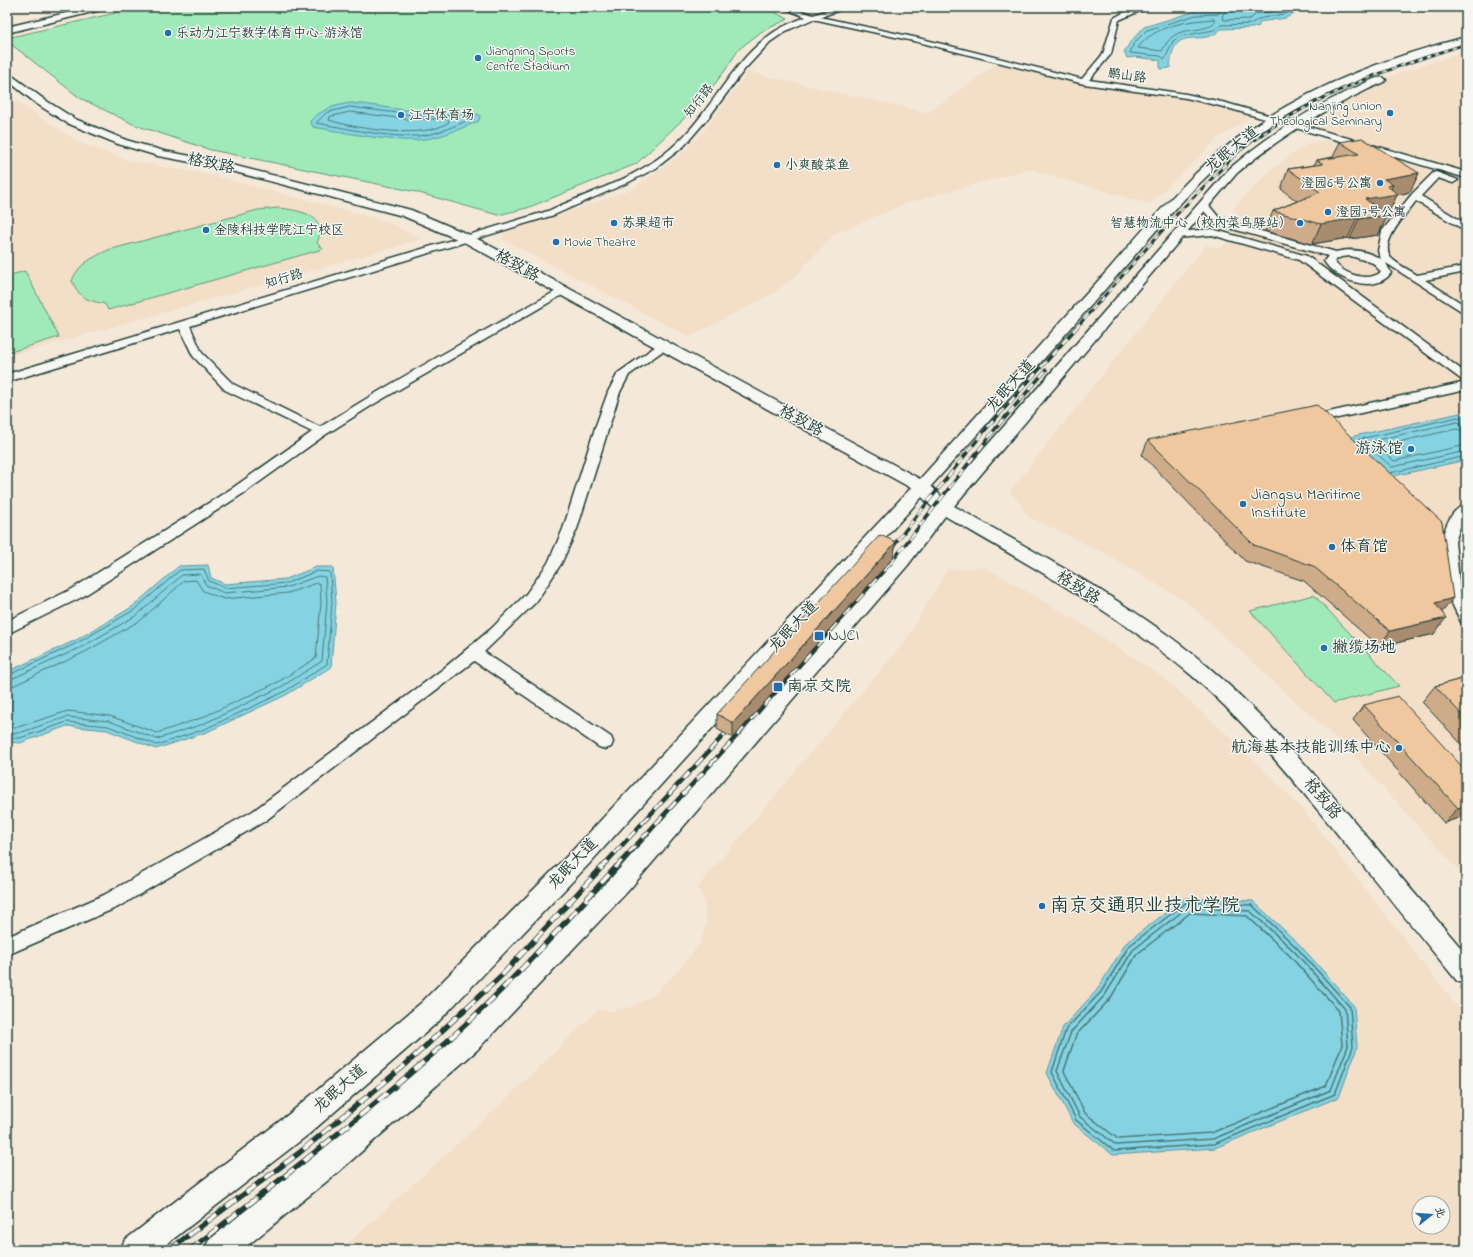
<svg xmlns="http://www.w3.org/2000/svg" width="1473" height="1257" font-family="'Indie Flower','LXGW WenKai TC',sans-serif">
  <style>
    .built { fill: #f3dec8; fill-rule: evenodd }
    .green { fill: #a0eab9; stroke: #609476 }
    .water { fill: #85d3e2; stroke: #5c979c }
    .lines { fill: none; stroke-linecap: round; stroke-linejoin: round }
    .shore-far1 { stroke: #48797a; stroke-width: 1 }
    .shore { stroke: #48797a; stroke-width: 1.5 }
    .minor-casing { stroke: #1f3d34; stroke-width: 3 }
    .major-casing { stroke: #1f3d34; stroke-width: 3 }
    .minor { fill: #f6f6f2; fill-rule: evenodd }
    .major { fill: #f6f6f2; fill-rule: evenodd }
    .rail-far4-casing { stroke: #1f3d34; stroke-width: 2.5 }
    .rail-far3-casing { stroke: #1f3d34; stroke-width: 3 }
    .rail-far2-casing { stroke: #1f3d34; stroke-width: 3.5 }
    .rail-far1-casing { stroke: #1f3d34; stroke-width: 4.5 }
    .rail-casing { stroke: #1f3d34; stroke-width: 5.5 }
    .rail-far4 { stroke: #f6f6f2; stroke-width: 1.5; stroke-dasharray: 4.5; stroke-linecap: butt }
    .rail-far3 { stroke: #f6f6f2; stroke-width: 2; stroke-dasharray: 6; stroke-linecap: butt }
    .rail-far2 { stroke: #f6f6f2; stroke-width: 2.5; stroke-dasharray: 8; stroke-linecap: butt }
    .rail-far1 { stroke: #f6f6f2; stroke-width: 3; stroke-dasharray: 10; stroke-linecap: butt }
    .rail { stroke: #f6f6f2; stroke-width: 4; stroke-dasharray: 12; stroke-linecap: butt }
    .wall { fill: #ceac8a; stroke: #1f3d34 }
    .shaded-wall { fill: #a88c70; stroke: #1f3d34; fill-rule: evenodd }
    .building { fill: #f0c8a0; stroke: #1f3d34 }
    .poi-dot { fill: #1f6fb2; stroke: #f6f6f2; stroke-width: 1.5 }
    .labels { text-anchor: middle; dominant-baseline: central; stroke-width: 3; stroke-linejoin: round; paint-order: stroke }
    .far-poi-label { font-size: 13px; fill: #1f3d34; stroke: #f6f6f2; text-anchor: start }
    .far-street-label { font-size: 13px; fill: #1f3d34; stroke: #f6f6f2 }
    .street-label { font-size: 16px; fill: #1f3d34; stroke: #f6f6f2 }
    .poi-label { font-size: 16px; fill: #1f3d34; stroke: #f6f6f2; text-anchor: start }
    .near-poi-label { font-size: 19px; fill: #1f3d34; stroke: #f6f6f2; text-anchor: start }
  </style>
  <rect width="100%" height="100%" fill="#f4e8d9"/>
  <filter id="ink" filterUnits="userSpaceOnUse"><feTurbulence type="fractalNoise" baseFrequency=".025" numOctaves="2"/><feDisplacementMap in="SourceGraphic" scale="8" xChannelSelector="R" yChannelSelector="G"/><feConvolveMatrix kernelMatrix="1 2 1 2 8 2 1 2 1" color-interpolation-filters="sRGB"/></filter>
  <g filter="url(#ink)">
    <!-- built -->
    <path class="built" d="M1466 51V175L1295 124 1368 85 1405 71Z
      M998 63 1097 87 1199 101 1245 112 1251 117 1218 138 1150 204 1028 169 907 203 836 233 793 278 775 292 690 337 502 239 504 233 511 230 589 205 632 189 667 165 686 150 701 134 748 72 928 113Z
      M7 95 78 142 129 161 211 175 388 222 422 239 7 357Z
      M1329 140 1466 181V878L1348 749 1187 602 1104 553 1029 517 1010 491 1206 245 1222 248 1243 224 1233 208 1271 170 1308 143Z
      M985 567 1082 624 1161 676 1240 746 1305 812 1466 1018V1250H341L500 1105 598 1010 613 1011 632 1007 652 996 677 972 700 944 706 925 704 900 698 887 906 640 947 570ZM1419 1203H1443V1227H1419Z"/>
    <!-- green -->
    <path class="green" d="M141 7H765L788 19 761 32 739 49 724 72 698 105 636 164 527 208 498 215 412 191 211 150 135 125 80 98 7 41V38Z
      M278 208C299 210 330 215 317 243L323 249 108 310 105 304C87 300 80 299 72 281 78 264 92 258 108 250L258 210Z
      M25 271 59 337 7 353V276Z
      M1314 595 1399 686 1334 703 1250 611Z"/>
    <!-- water -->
    <path class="water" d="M1219 7H1291L1294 13 1286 18 1259 22V26L1252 28 1221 29C1201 50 1173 20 1170 68L1160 69V60L1135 57 1127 58 1124 52 1131 41 1144 27 1196 11 1217 10Z
      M350 103C369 104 387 108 405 110 431 113 455 107 480 115L479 121C462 128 445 136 426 139 397 144 344 132 313 127L310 121C322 109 333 106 350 103Z
      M1460 413 1466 417V460L1389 477 1345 438Z
      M208 565 211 578 225 584 286 579 316 567H333L336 602 331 667 286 695 207 732 156 749 107 730 67 726 20 743 7 742V672L78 639 132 607 179 566Z
      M1185 898 1253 901 1300 945 1354 1006 1357 1048 1339 1097 1215 1148 1113 1155 1073 1123 1047 1073 1063 1027 1097 990 1126 943Z"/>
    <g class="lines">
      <!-- shore-far1 -->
      <path class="shore-far1" d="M1222 7 1218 14 1196 15 1147 30 1134 43 1130 53 1160 56 1165 59 1173 41 1181 36 1214 30 1221 25 1251 24 1258 19 1288 13V7
        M1227 7 1222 17 1224 20 1250 19 1256 14 1281 10 1283 7
        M1214 19 1216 22 1211 26C1188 34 1175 25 1162 51L1138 48C1154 25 1188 21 1214 19Z
        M350 107 413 115 470 116 471 119C454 126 436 135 418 136 388 138 346 128 316 123L326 113Z
        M350 112 406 119H448L449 122C426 140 356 129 329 120L330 117Z
        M1466 425 1457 422 1368 442 1366 444 1392 467 1466 451
        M1466 431 1456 429 1380 446 1379 448 1394 461 1466 445
        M1356 440 1458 417 1466 420
        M1390 473 1466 456
        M7 676 79 642 134 610 180 570 204 569 209 581 225 588 287 583 317 571 330 572 332 602 327 664 284 692 205 729 157 745 108 726 67 722 20 738H7
        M7 681 82 647 137 615 182 575 200 574 206 585 224 593 288 587 318 576 325 577 327 602 322 661 281 687 203 724 157 739 109 721 67 717 19 733H7
        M7 687 15 685 85 652 141 620 184 581 196 580 203 591 224 599 288 593 317 583 320 584 321 602 316 658 278 682 201 718 157 733 110 716 68 711 18 727H7"/>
      <!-- shore -->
      <path class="shore" d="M1187 902 1252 905 1297 948 1350 1007 1353 1047 1335 1094 1214 1144 1114 1151 1076 1120 1052 1072 1066 1029 1101 992 1129 946Z
        M1188 907 1250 911 1294 951 1345 1009 1348 1046 1331 1090 1213 1139 1116 1145 1080 1117 1057 1071 1071 1032 1105 995 1133 950Z
        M1190 913 1247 916 1289 955 1339 1011 1342 1045 1326 1086 1211 1133 1118 1139 1085 1113 1064 1071 1076 1035 1110 999 1137 954Z"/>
      <!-- minor casing -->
      <g class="minor-casing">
        <path id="minor" d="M781 7H791L813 15 837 7H848L820 17 918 38 1082 79 1103 54 1114 18C1126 11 1135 7 1149 7L1119 20 1111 54 1089 80 1186 94 1226 103 1466 172V178L1224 107 1186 98 1084 84 918 42 813 19 786 31 770 42 744 70 709 117 684 146 656 168 627 183 554 215 190 326 202 353 233 384 320 427C399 378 479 333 560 289L564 288 569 291 374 404 325 435 244 493 82 597 7 634V621L72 589 234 487 312 432 225 390 193 356 180 329 7 382V374L548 211C592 191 642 177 678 142 711 111 730 66 766 38 778 28 792 22 806 17Z
          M1436 172 1458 180 1453 183 1438 178 1421 196 1466 224V231L1416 201C1408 212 1378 243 1391 258 1397 264 1409 270 1417 275L1466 266V272L1425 280 1466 306V314L1386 263 1391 273C1375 295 1335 280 1324 261L1328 256 1215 224 1199 205 1204 202 1207 203 1221 220 1336 252C1351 248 1367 251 1381 259L1378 251 1382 231 1412 194 1433 173ZM1351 256 1373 263 1381 272C1368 283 1342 274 1334 261L1341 257Z
          M1212 229 1307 256 1466 373V382L1462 380 1299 260 1212 235 1177 238 1172 235 1177 232Z
          M663 343 669 346 667 348 629 375 620 392 577 529 561 564 536 602 484 652 611 737 613 742 611 747 605 749 599 747 474 661 265 821 118 907 7 955V937L104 895 253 811 443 669 491 629 526 594 548 563 563 529 595 428 608 392 618 373 659 344Z
          M1466 382V390L1315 423 1309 419 1315 415Z
          M1466 505V517L1462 521 1455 542 1460 591 1466 603V623L1461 622 1446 591 1441 544 1422 528 1424 525 1429 523 1444 532C1448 521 1453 508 1466 505Z"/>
      </g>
      <!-- major casing -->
      <g class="major-casing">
        <path id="major" d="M91 7H106L105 9 7 33V27Z
          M1466 37V43C1395 65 1333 86 1270 126 1208 164 1163 224 1115 278 1054 347 993 417 931 486L942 497 1229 169C1269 135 1313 106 1361 85 1368 82 1377 76 1384 78L1386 80 1384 82C1330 106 1282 135 1237 173L954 506C1039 555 1129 601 1205 664 1258 709 1303 761 1348 814 1387 861 1427 908 1466 954V985L1457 981C1415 930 1373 878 1331 826 1287 773 1243 719 1190 674 1115 612 1029 565 945 516L908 565 628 891 477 1050 337 1173 242 1250H204L209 1240 317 1153 459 1032 612 877 896 557 933 508 922 497 589 864 439 1021 309 1134 159 1250H120L125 1240 289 1114 421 1003 573 850 911 488 464 242 403 216 212 166 158 156 118 144 67 123 37 104 7 80V72L45 100 75 119 126 140 164 151 212 160 411 210 472 236 920 479C983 409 1045 339 1108 270 1146 227 1185 178 1231 143 1298 91 1384 58 1466 37Z"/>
      </g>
      <!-- minor -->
      <use href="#minor" class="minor"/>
      <!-- major -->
      <use href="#major" class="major"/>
      <!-- rail-far4 casing -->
      <g class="rail-far4-casing">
        <path id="rail-far4" d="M1249 144C1313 95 1390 68 1466 44"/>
      </g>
      <!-- rail-far3 casing -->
      <g class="rail-far3-casing">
        <path id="rail-far3" d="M1076 328 1177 214 1238 152 1250 143"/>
      </g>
      <!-- rail-far2 casing -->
      <g class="rail-far2-casing">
        <path id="rail-far2" d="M888 552 986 429 1077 327
          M890 564 996 428 1046 370"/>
      </g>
      <!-- rail-far1 casing -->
      <g class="rail-far1-casing">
        <path id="rail-far1" d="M601 868 733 725
          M615 868 733 740 890 563"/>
      </g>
      <!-- rail casing -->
      <g class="rail-casing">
        <path id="rail" d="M169 1250 299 1153 404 1066 504 973 602 867
          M190 1250C279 1181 368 1112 453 1036 511 984 563 924 616 867"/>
      </g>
      <!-- rail-far4 -->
      <use href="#rail-far4" class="rail-far4"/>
      <!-- rail-far3 -->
      <use href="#rail-far3" class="rail-far3"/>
      <!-- rail-far2 -->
      <use href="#rail-far2" class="rail-far2"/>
      <!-- rail-far1 -->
      <use href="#rail-far1" class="rail-far1"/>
      <!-- rail -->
      <use href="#rail" class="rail"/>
    </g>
    <!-- wall -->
    <path class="wall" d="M1340 142 1419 173 1410 192 1397 195 1388 213 1386 214 1388 215 1378 235 1350 239 1348 238 1312 244 1265 231 1273 211 1297 201 1281 189 1288 169 1314 165 1317 160 1333 157Z
      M1148 440 1442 613 1434 634 1379 647 1304 581 1245 561 1142 455Z
      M896 542 893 558 733 738 717 729V714Z
      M1466 678V749L1422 702 1435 686Z
      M1364 705 1466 771V815L1444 823 1353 720Z"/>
    <!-- shaded-wall -->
    <path class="shaded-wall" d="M1419 173 1410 192 1397 195 1388 213 1358 219 1357 218 1348 238 1312 244 1321 224 1384 179ZM1393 185 1388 195 1387 186Z
      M1388 215 1378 235 1350 239 1359 219Z
      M896 542 893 558 733 738V723Z
      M1453 598 1441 614 1435 603Z
      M1446 618 1434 634 1379 647 1390 631Z
      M1466 805V815L1444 823 1458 808Z"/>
    <!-- building -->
    <path class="building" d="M1362 138 1419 173 1384 179 1393 185 1387 186 1398 194 1365 199 1388 215 1359 219 1357 218 1321 224 1273 211 1320 192 1288 169 1323 164 1317 160 1359 154 1340 142Z
      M1317 405 1442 522 1453 598 1435 603 1446 618 1390 631 1313 566 1254 545 1148 440Z
      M880 535 896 542 733 723 717 714Z
      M1466 678V719L1435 686Z
      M1398 696 1466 771V805L1458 808 1364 705Z"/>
  </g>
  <!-- markers -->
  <g class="poi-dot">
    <circle cx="168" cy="33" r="4"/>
    <circle cx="478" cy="58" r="4"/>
    <circle cx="1390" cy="113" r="4"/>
    <circle cx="401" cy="115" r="4"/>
    <circle cx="777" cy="165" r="4"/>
    <circle cx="1380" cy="183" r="4"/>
    <circle cx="1328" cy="212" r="4"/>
    <circle cx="614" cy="223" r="4"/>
    <circle cx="1300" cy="223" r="4"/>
    <circle cx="206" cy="230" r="4"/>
    <circle cx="556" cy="242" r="4"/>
    <circle cx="1411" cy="449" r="4"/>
    <circle cx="1243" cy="504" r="4"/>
    <circle cx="1332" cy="547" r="4"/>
    <rect x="814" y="631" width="10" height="10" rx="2"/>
    <circle cx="1324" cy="648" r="4"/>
    <rect x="773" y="682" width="10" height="10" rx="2"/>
    <circle cx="1399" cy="748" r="4"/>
    <circle cx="1042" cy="906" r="4"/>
  </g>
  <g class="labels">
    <!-- far-poi labels -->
    <g class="far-poi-label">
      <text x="176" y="33">乐动力江宁数字体育中心-游泳馆</text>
      <text x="486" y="51">Jiangning Sports<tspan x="486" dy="15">Centre Stadium</tspan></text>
      <text x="1382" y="106" text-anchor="end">Nanjing Union<tspan x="1382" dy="15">Theological Seminary</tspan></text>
      <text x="409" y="115">江宁体育场</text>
      <text x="785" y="165">小爽酸菜鱼</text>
      <text x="1372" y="183" text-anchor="end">澄园6号公寓</text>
      <text x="1336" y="212">澄园7号公寓</text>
      <text x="622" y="223">苏果超市</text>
      <text x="1292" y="223" text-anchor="end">智慧物流中心（校内菜鸟驿站）</text>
      <text x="214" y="230">金陵科技学院江宁校区</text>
      <text x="564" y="242">Movie Theatre</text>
    </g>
    <!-- far-street labels -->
    <g class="far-street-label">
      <text transform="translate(1127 76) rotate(8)">鹏山路</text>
      <text transform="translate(699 101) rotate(-52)">知行路</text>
      <text transform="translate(284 279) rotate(-17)">知行路</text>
    </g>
    <!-- street labels -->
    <g class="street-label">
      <text transform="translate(1232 150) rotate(-39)">龙眠大道</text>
      <text transform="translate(211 164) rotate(12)">格致路</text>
      <text transform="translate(517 266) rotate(29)">格致路</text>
      <text transform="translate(1011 386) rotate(-48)">龙眠大道</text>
      <text transform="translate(801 421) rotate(29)">格致路</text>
      <text transform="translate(1078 588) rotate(32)">格致路</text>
      <text transform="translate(794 627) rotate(-47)">龙眠大道</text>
      <text transform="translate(1322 799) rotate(50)">格致路</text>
      <text transform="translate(573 864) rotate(-46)">龙眠大道</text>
      <text transform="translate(340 1089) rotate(-41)">龙眠大道</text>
    </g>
    <!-- poi labels -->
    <g class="poi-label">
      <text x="1403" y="449" text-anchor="end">游泳馆</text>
      <text x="1251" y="495">Jiangsu Maritime<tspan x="1251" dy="18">Institute</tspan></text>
      <text x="1340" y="547">体育馆</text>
      <text x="828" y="636">NJCI</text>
      <text x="1332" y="648">撇缆场地</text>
      <text x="787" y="687">南京交院</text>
      <text x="1391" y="748" text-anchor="end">航海基本技能训练中心</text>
    </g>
    <!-- near-poi labels -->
    <g class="near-poi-label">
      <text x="1050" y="906">南京交通职业技术学院</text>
    </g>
  </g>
  <!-- margin -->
  <rect width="1473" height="1257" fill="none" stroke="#f6f6f2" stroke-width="24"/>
  <rect x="12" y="12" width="1449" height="1233" fill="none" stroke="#1f3d34" stroke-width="1.5" filter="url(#ink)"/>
  <!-- north arrow -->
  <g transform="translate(1431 1215) rotate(73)"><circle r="19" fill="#f6f6f2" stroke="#a0aca6"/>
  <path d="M0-3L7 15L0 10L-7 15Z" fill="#1f6fb2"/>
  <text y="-6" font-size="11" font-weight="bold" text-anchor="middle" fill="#1f3d34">北</text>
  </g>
</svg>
